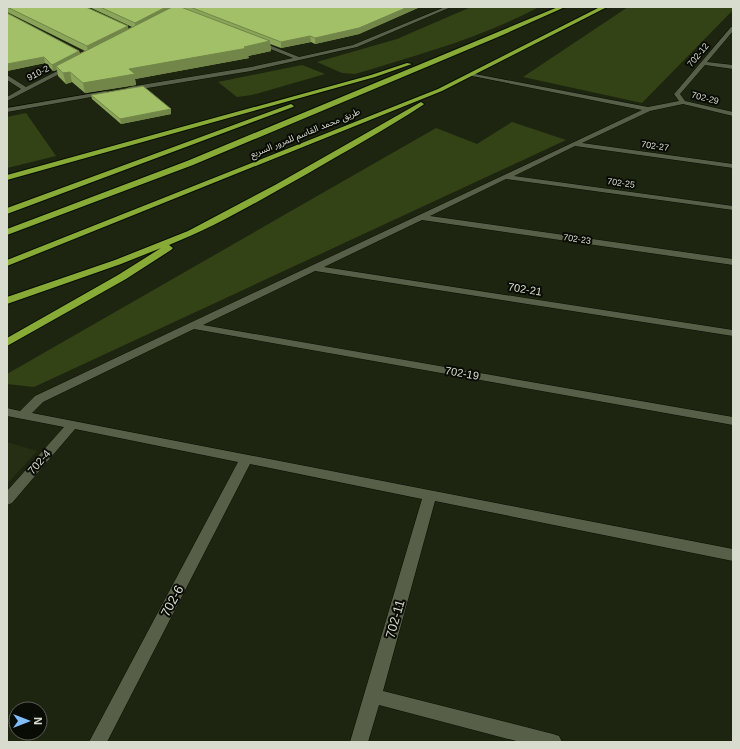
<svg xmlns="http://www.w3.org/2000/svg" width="740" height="749" font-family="Arial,'Noto Sans Arabic',sans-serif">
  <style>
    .built { fill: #262f14 }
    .green { fill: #344315 }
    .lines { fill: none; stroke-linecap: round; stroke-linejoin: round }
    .minor-casing { stroke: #080d00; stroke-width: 1 }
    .motorway-casing { stroke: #080d00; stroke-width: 2 }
    .minor { fill: #575f49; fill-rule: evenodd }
    .motorway { fill: #87ab36; fill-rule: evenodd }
    .wall { fill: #8aa559 }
    .shaded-wall { fill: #718648 }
    .building { fill: #a1c067; stroke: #718648 }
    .labels { text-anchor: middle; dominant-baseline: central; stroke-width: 4; stroke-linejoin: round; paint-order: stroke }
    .far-street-label { font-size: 9px; fill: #d7dccf; stroke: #090c05 }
    .street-label { font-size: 11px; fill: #d7dccf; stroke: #090c05 }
    .near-street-label { font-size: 13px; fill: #d7dccf; stroke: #090c05 }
  </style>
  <rect width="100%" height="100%" fill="#1d2510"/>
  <!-- built -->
  <path class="built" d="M7 442 37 451 7 484Z"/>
  <!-- green -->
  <path class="green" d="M471 7H539C481 38 417 55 355 74L342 73 317 62 397 39Z
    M628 7H733V10L642 103 523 77Z
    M302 65 325 74 252 95 237 97 218 82Z
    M26 113 56 156 7 168V117Z
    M512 122 566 140 34 387 7 384V374L436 128 477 144Z"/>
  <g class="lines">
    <!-- minor casing -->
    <g class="minor-casing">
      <path id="minor" d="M445 7H451L357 47 251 71 129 91 126 89 129 87 251 67 293 58 255 43V41H259L299 57 353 45Z
        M731 27H733V31L707 62 733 65V69L705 65 680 94 685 101 733 112V116L683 104 650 111 582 143 733 164V168L575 146 514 176 733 206V210L506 179 430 216 733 259V265L422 220 324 267 733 330V336L315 271 203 325 733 417V425L194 329 43 402 32 413 733 549V561L435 501 383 691 553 734 559 736 562 742H520L379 705 368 742H350L422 499 250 464 107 742H89L238 462 75 429 12 503 7 505V491L64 427 7 416V408L20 411 35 396 642 110 472 76 470 75V73L648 107 679 101 674 94 675 93Z
        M71 64 74 66 73 67 7 101V97L21 89 7 80V75L26 87Z
        M106 91 109 93 108 94 7 112V108Z"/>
    </g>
    <!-- motorway casing -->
    <g class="motorway-casing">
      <path id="motorway" d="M558 7H565L498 37 193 165 7 235V229L187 161Z
        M600 7H607L442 91 7 266V260L438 89Z
        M407 63 412 64 375 77 7 180V175L371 75Z
        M421 102 424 104 423 105C385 130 346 151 307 174 262 199 217 226 169 245L173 248 171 250 126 279 7 346V338L118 275 161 248 121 264 7 304V297L115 260 188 231 275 185Z
        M291 104 294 106 293 107 7 214V208Z"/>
    </g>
    <!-- minor -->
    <use href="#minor" class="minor"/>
    <!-- motorway -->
    <use href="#motorway" class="motorway"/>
  </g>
  <!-- wall -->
  <path class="wall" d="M7 7 128 29 132 27 89 7H170V8H183V7H420L359 34 315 44 311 42 281 48 270 44 271 51 248 56 249 58 135 79 136 85 85 93 72 82 66 84 58 76 57 70 53 71 45 63 7 71V13L79 51 80 53 85 51 7 12Z
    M91 95 171 109V114L121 124 92 99Z"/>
  <!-- shaded-wall -->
  <path class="shaded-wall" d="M166 7H170L171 10 136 28 135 23Z
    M408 7H420L359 34 315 44V38Z
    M128 26 129 32 88 52 87 46Z
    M310 36 311 42 281 48V42Z
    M270 41 271 51 248 56 249 58 135 79 136 85 85 93 83 83 129 69Z
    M79 51 81 57 56 66 57 70 53 71 52 65Z
    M44 57 45 63 7 71V64Z
    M70 72 72 82 66 84 63 73Z
    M171 109V114L121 124 120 119Z"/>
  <!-- building -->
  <path class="building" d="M7 7H86L128 26 87 46Z
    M100 7H166L135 23Z
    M172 7H181L270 41 244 47 248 48 129 69 135 74 83 83 70 72 63 73 56 66Z
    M190 7H408L359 28 315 38 310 36 281 42Z
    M7 13 79 51 52 65 44 57 7 64Z
    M143 86 171 109 120 119 91 95Z"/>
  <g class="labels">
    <!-- far-street labels -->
    <g class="far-street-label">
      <text transform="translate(698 55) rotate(-50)">702-12</text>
      <text transform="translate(38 73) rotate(-27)">910-2</text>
      <text transform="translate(705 98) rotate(14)">702-29</text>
      <text transform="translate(305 133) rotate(-22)">طريق محمد القاسم للمرور السريع</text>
      <text transform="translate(655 146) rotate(8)">702-27</text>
      <text transform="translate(621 183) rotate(8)">702-25</text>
      <text transform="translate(577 239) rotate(8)">702-23</text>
    </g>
    <!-- street labels -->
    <g class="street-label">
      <text transform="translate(525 289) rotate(9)">702-21</text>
      <text transform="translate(462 373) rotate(10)">702-19</text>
      <text transform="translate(39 462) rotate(-49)">702-4</text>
    </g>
    <!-- near-street labels -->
    <g class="near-street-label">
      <text transform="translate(172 601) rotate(-62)">702-6</text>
      <text transform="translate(395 619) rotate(-74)">702-11</text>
    </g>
  </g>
  <!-- border -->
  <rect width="740" height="749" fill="none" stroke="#d7dccf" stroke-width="16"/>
  <!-- north arrow -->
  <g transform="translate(28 721) rotate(90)"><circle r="19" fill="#090c05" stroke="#5b5f56"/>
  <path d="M0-3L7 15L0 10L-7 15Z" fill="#80bdfa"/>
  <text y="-6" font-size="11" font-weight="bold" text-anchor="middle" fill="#d7dccf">N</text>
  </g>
</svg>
